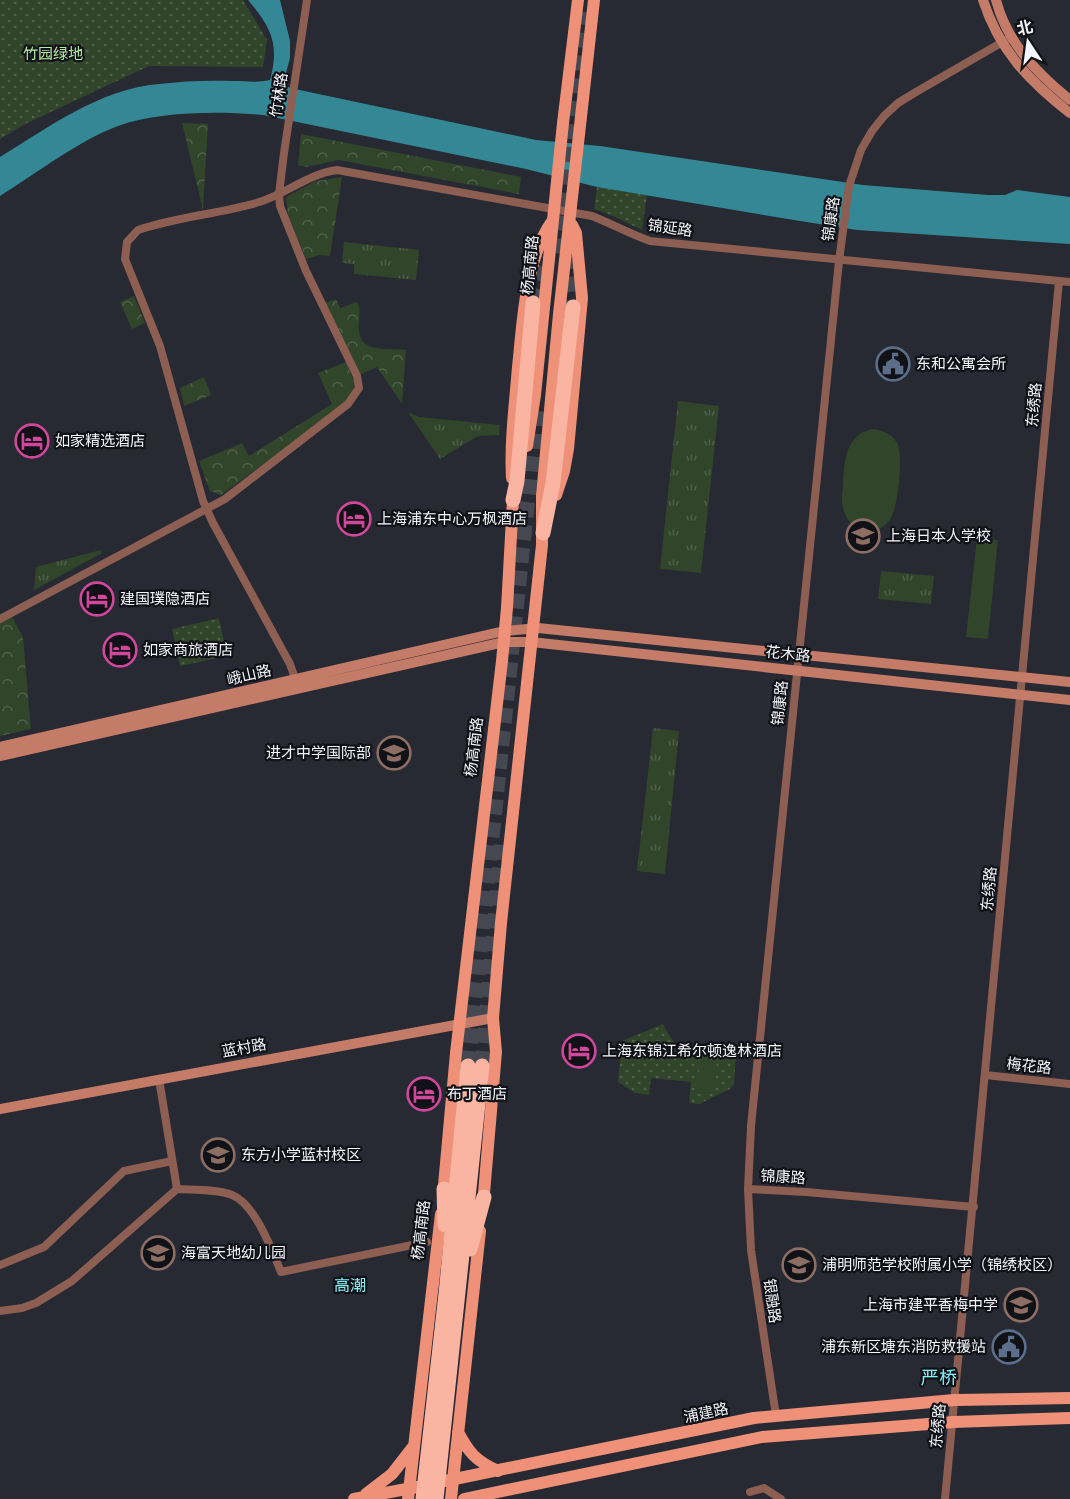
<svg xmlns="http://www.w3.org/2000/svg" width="1070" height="1499" font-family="Figtree,'Noto Sans SC',sans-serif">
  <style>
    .grass { fill: url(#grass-tufts) }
    .forest { fill: url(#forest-crowns) }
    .park { fill: url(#park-dots) }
    .garden { fill: #31452b }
    .water { fill: #348895 }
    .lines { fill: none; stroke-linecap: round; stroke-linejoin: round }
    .highway-tunnel { stroke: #464851; stroke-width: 15; stroke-dasharray: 15 8; stroke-linecap: butt }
    .street { stroke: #8d5e52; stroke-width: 8 }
    .secondary { stroke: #c47b68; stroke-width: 10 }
    .primary { stroke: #ef9078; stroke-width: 12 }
    .highway { stroke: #f9b4a2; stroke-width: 15 }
    .labels { text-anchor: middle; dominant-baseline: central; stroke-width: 4.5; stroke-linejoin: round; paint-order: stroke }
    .park-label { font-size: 15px; fill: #b5eda4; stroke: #111217 }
    .street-label { font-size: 15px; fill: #f3f5fb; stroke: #111217 }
    .poi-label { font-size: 15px; fill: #f3f5fb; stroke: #111217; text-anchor: start }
    .neighbourhood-label { font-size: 16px; fill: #85f1f6; stroke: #111217 }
    .quarter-label { font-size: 18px; fill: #85f1f6; stroke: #111217 }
  </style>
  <defs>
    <pattern id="grass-tufts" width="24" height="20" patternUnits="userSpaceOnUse" patternTransform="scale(1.5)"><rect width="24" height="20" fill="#31452b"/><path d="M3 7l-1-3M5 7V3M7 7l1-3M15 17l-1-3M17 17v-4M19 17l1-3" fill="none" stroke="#4f604b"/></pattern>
    <pattern id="forest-crowns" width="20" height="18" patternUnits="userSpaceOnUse" patternTransform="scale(1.5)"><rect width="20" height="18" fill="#31452b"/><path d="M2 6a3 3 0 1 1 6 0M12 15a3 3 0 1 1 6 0" fill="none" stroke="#4f604b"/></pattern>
    <pattern id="park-dots" width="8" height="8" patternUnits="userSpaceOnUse" patternTransform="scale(1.5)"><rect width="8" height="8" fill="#31452b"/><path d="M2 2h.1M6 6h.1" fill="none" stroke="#4f604b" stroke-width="1.8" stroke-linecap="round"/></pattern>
  </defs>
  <rect width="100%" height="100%" fill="#272933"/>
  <!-- grass -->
  <path class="grass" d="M344 242 419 250 416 280 354 274V264L342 263Z
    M678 401 719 406 701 573 660 569Z
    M408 412 419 417 500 425 499 435 478 436 440 459Z
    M101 550 102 553 34 590 36 567Z
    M881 571 934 576 931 604 878 599Z
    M653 728 679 731 665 874 637 871Z"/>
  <!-- forest -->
  <path class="forest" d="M182 123 208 124 203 210Z
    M301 134 521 177 519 194 339 160 306 167 298 165Z
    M342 177 330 256 319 255 306 259 288 215 286 197 316 181Z
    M134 296 145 323 132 329 120 302Z
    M336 299 340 308 357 302C361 308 359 313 359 321 355 354 382 348 406 350L402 404 377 367 357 376 322 304Z
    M346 362 355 384 351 396 327 418 221 495 210 491 199 461 242 443 249 456 332 404 318 373Z
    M204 377 211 395 184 406 180 388Z
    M10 613 23 637 31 729 0 736V619Z"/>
  <!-- park -->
  <path class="park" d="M0 0H243L267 40 263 67 149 66 25 124 0 139Z
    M597 187 647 195 642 230 613 216 594 209Z
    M219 618 227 656 180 666 172 629Z
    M663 1024C679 1060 703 1056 736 1053L734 1084 730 1089 699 1104 689 1103 691 1082 651 1078 649 1095 635 1093 618 1082 622 1041Z"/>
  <!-- garden -->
  <path class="garden" d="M874 429C884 431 892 434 897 443 904 455 898 511 889 521 869 544 841 525 842 498 845 472 840 434 874 429Z
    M977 538 998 540 988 639 966 637Z
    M700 1060 717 1061 714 1094 697 1093Z"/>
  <!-- water -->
  <path class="water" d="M248 0H280L290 41V58L283 84 290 88 536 140 600 146 863 185 988 195H1005L1017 190 1070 197V244L857 230 794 220 597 187 526 169 263 115C221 111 159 111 118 126 78 141 37 173 0 196V157C49 127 100 89 159 84 183 81 208 80 233 81 246 81 257 83 270 80 280 44 271 27 248 0Z"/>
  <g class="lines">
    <!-- highway-tunnel -->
    <path class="highway-tunnel" d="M555 253 582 12
      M568 254 573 307
      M533 303 547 258
      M468 1066 537 411
      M482 1066 502 839"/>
    <!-- street -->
    <path class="street" d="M0 619 225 499 348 404 359 388 357 376 306 271 280 206 279 194 284 153 307 0
      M297 684 290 664 213 523 203 501 160 346 125 259 127 242 138 230C176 217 217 214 256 203 285 195 307 174 337 170L592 216C612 224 630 234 650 241L1070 282
      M985 1075 1070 1084
      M159 1079 177 1189
      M748 1189 751 1250 776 1416
      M974 1207 806 1192 748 1189 751 1126 839 261 849 186 861 150 872 131 884 116 898 103 916 92 1006 40
      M0 1265 44 1247 124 1171 172 1161
      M0 1311 22 1308 36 1303 72 1281 177 1189C193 1190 218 1189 232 1195 255 1204 272 1250 281 1272L427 1242
      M750 1492 764 1488 781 1499
      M945 1499 1059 281"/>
    <!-- secondary -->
    <path class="secondary" d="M983 0C999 50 1029 81 1070 113
      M996 0C1007 43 1037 73 1070 100
      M0 747 504 631 538 628 1070 682
      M0 756 504 642H531L1070 700
      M0 1109 493 1018"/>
    <!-- primary -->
    <path class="primary" d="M527 446 535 395 563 123 578 0
      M512 478C510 441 515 405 518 367 523 321 525 258 553 220
      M556 495 564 471 568 449 582 298 576 233 572 225
      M443 1196 456 1053 502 661 507 608 513 500 516 492
      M483 1205 496 1052 493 1018 501 923 542 545V495L559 314 594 0
      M458 1432C469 1453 476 1461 498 1471
      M445 1481 754 1418 954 1400 1070 1398
      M366 1494 392 1474 413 1447
      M354 1499 417 1487
      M408 1499 441 1214
      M451 1499 480 1231
      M464 1499 762 1437 954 1422 1070 1418"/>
    <!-- highway -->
    <path class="highway" d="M513 500 517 481 533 303
      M543 533 553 483 573 307
      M444 1189 445 1225
      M470 1249 484 1197
      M423 1499 446 1294 468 1066
      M436 1499 482 1066"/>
  </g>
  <!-- icons -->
  <defs>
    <g id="civic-ring" transform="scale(1.725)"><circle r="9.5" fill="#111217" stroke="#5c6f8a" stroke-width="1.5"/><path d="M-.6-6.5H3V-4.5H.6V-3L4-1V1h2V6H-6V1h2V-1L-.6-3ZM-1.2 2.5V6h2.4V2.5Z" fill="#5c6f8a"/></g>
    <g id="hotel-ring" transform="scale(1.725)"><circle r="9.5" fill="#111217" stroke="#d1479c" stroke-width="1.5"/><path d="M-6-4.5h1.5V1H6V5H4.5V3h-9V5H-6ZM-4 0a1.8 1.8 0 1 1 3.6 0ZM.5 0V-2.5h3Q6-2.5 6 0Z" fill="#d1479c"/></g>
    <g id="school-ring" transform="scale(1.725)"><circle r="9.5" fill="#111217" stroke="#8d6e63" stroke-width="1.5"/><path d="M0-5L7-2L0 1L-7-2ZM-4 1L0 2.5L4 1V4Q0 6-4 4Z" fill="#8d6e63"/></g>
  </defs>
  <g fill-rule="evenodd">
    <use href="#civic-ring" x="893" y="364"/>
    <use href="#hotel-ring" x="32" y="441"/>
    <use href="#hotel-ring" x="354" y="519"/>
    <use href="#school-ring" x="863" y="536"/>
    <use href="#hotel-ring" x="97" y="599"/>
    <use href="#hotel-ring" x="120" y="650"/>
    <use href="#school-ring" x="394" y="753"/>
    <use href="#hotel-ring" x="579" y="1051"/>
    <use href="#hotel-ring" x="424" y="1094"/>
    <use href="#school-ring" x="218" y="1155"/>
    <use href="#school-ring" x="158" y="1253"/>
    <use href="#school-ring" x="799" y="1265"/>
    <use href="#school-ring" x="1021" y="1305"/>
    <use href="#civic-ring" x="1009" y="1347"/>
  </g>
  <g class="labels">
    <!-- park labels -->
    <g class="park-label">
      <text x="53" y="54">竹园绿地</text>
    </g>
    <!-- street labels -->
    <g class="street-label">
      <text transform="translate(279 95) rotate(-82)">竹林路</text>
      <text transform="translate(831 219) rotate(-82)">锦康路</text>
      <text transform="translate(670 228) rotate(8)">锦延路</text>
      <text transform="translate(530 265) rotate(-84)">杨高南路</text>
      <text transform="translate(1034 405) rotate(-85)">东绣路</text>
      <text transform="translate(788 654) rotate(6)">花木路</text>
      <text transform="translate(249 675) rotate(-13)">峨山路</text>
      <text transform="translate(780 703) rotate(-84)">锦康路</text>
      <text transform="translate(474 747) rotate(-83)">杨高南路</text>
      <text transform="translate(989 889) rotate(-85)">东绣路</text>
      <text transform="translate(244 1048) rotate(-10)">蓝村路</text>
      <text transform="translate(1029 1066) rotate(6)">梅花路</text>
      <text transform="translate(783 1177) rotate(3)">锦康路</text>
      <text transform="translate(421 1230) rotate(-83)">杨高南路</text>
      <text transform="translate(772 1301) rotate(82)">银融路</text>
      <text transform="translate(706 1413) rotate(-12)">浦建路</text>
      <text transform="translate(938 1426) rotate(-85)">东绣路</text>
    </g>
    <!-- poi labels -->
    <g class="poi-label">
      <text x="916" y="364">东和公寓会所</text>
      <text x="55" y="441">如家精选酒店</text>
      <text x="377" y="519">上海浦东中心万枫酒店</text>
      <text x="886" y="536">上海日本人学校</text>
      <text x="120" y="599">建国璞隐酒店</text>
      <text x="143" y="650">如家商旅酒店</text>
      <text x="371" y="753" text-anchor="end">进才中学国际部</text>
      <text x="602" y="1051">上海东锦江希尔顿逸林酒店</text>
      <text x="447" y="1094">布丁酒店</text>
      <text x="241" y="1155">东方小学蓝村校区</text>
      <text x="181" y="1253">海富天地幼儿园</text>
      <text x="822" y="1265">浦明师范学校附属小学（锦绣校区）</text>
      <text x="998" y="1305" text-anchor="end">上海市建平香梅中学</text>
      <text x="986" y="1347" text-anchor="end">浦东新区塘东消防救援站</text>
    </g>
    <!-- neighbourhood labels -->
    <g class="neighbourhood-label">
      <text x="350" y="1285">高潮</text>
    </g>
    <!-- quarter labels -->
    <g class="quarter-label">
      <text x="939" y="1378">严桥</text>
    </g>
  </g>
  <!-- north arrow -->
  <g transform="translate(1028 42) rotate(347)" stroke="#111217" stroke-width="4.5" paint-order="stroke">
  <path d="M0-4.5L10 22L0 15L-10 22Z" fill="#f3f5fb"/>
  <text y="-9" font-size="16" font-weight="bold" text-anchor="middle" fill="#f3f5fb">北</text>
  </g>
</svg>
